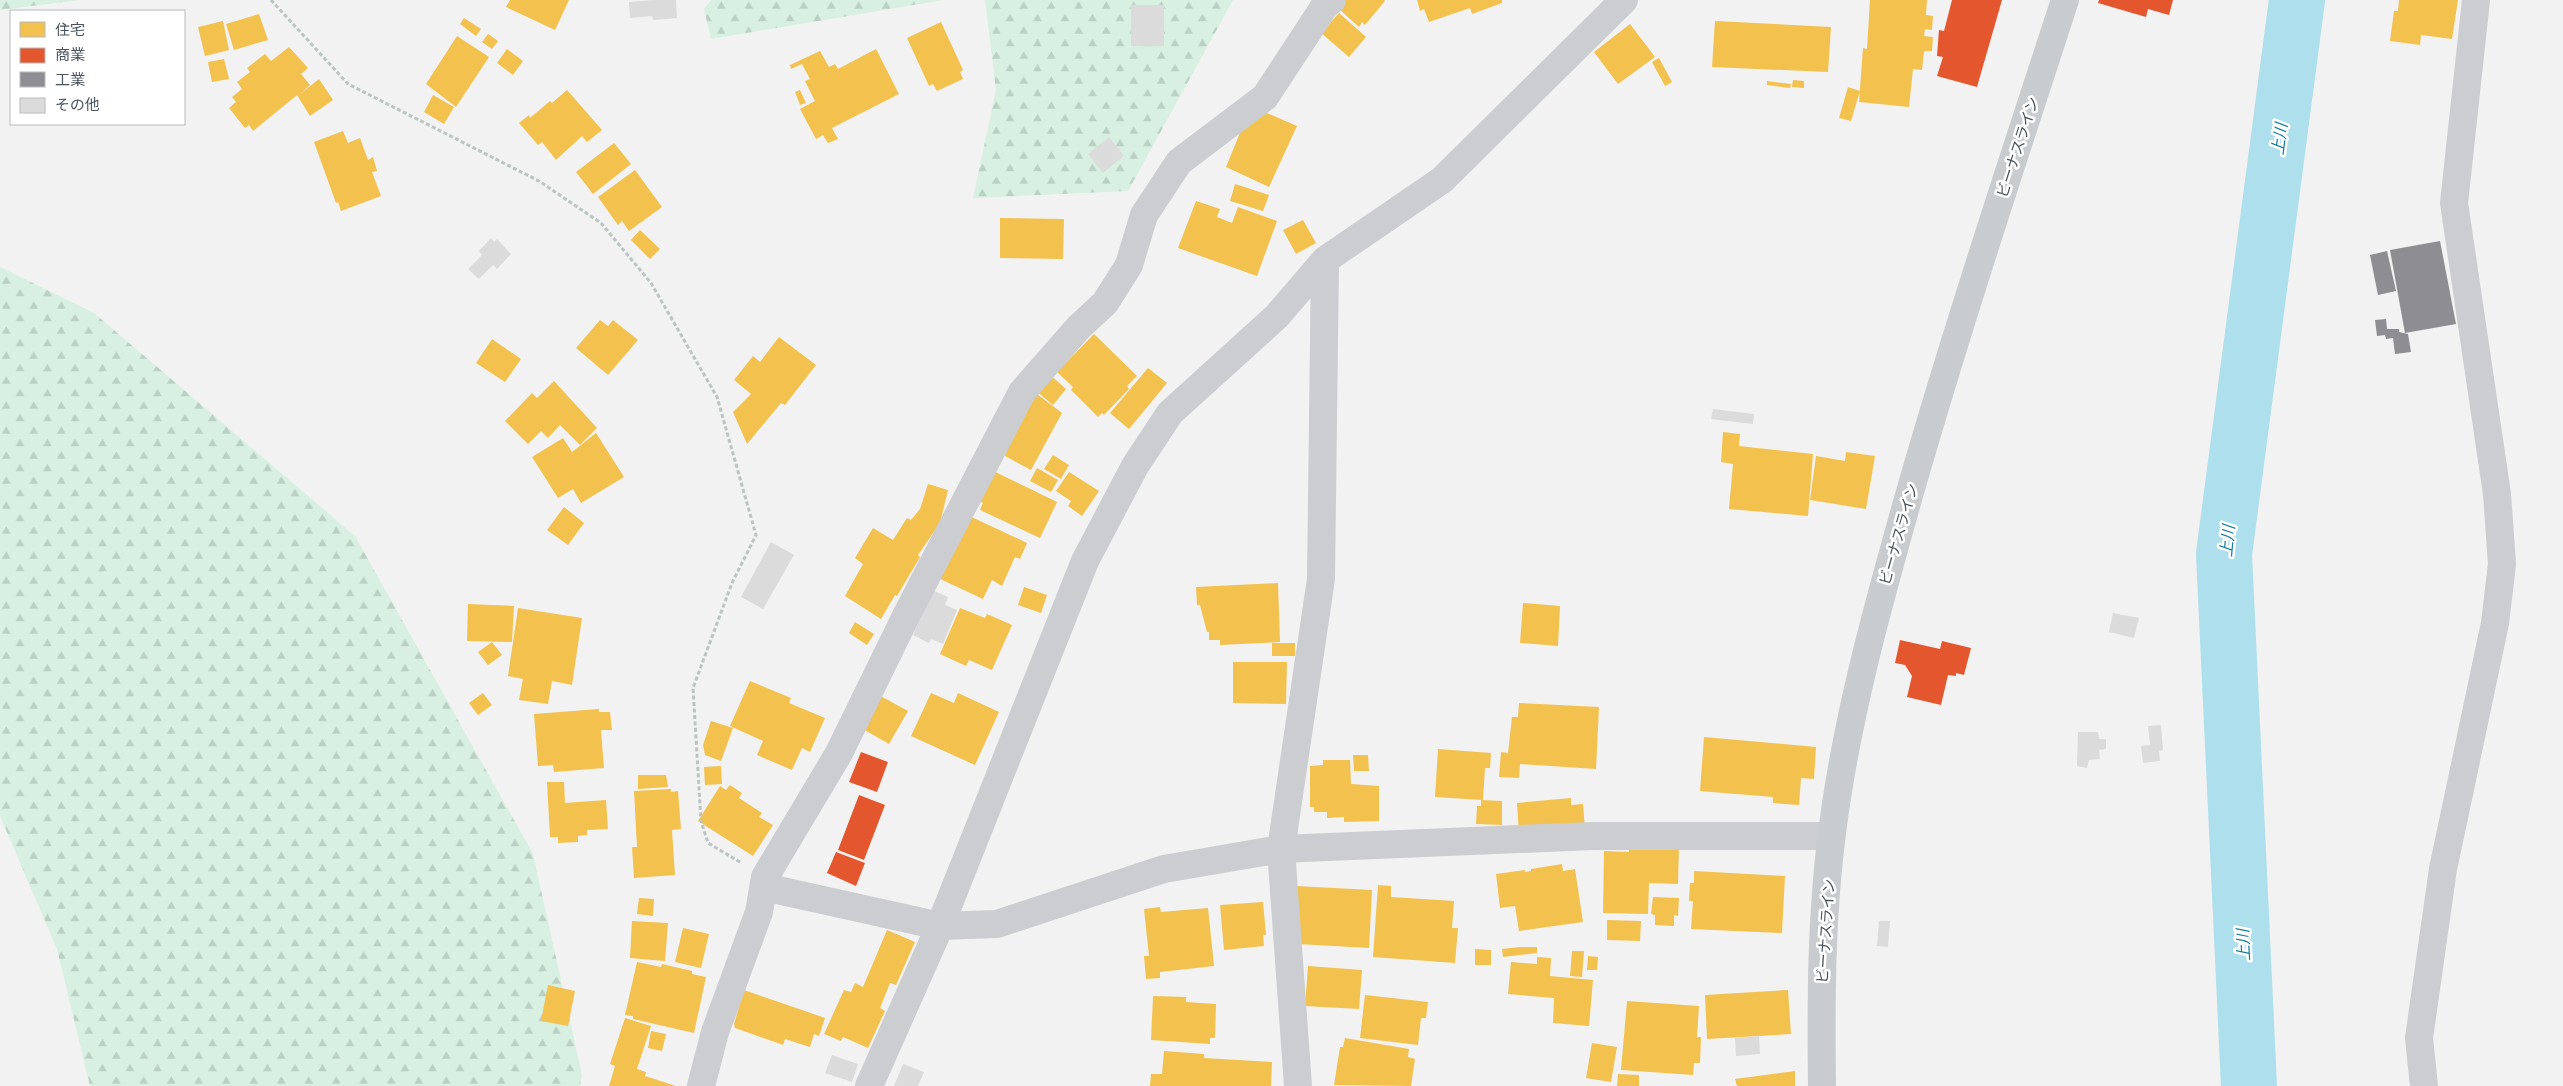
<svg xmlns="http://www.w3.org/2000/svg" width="2563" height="1086" viewBox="0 0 2563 1086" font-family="'Noto Sans','Noto Sans JP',sans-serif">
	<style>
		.forest { fill: url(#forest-firs) }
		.homes { fill: #f2c14e }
		.shops { fill: #e4572e }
		.industry { fill: #8d8d92 }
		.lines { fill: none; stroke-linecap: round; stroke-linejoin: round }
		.river { stroke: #addfed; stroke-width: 56 }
		.building { fill: #dbdbdc }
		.path { stroke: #bac5c2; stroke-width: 3; stroke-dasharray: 4 2.5; stroke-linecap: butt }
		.minor { stroke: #cbcdd0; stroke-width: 28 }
		.major { stroke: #c8ccce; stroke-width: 28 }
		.labels { text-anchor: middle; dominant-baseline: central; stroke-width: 5; stroke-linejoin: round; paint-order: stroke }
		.street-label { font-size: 15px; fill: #49545e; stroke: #fff }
		.water-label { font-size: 16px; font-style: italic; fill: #107d9c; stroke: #fff }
	</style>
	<defs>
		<pattern id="forest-firs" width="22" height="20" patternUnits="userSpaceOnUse" patternTransform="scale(1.25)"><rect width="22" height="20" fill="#d7f0e1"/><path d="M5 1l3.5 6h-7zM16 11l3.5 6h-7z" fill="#bad0c3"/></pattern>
	</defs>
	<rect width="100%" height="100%" fill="#f2f2f2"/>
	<path class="forest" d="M0,0H80L0,10Z
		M711,0H943L711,39L704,9Z
		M985,0H1233L1128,191L973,198L996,90Z
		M0,267L94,313L355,536L533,854L582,1075L580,1086H90L57,949L0,816Z"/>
	<path class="homes" d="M510,0H569L555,30L506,7Z
		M1342,0H1384L1385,1L1365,25L1362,22L1359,27L1338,8Z
		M1417,0H1502V3L1472,14L1470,8L1429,22L1424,9L1420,11Z
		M1870,0H1927L1926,15L1933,16L1932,30L1925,29L1924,36L1933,37L1932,51H1924L1922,70L1913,69L1909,107L1859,102L1863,48L1867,49Z
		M2399,0H2458L2452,39L2421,35L2420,45L2390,41L2394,11H2398Z
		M1339,13L1366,37L1349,57L1321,33Z
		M259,14L268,40L234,50L226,24Z
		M464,18L481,29L476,36L460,24Z
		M223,21L229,50L205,56L198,27Z
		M1715,21L1831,27L1828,72L1712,67Z
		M941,22L963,70L960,72L963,79L937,91L933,84L929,86L907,38Z
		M1630,24L1655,57L1618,84L1594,52Z
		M488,34L498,41L492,49L482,42Z
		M457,36L489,57L456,107L426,84Z
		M289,47L308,68L301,74L310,85L299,95L319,79L333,100L310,116L297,95L253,131L249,125L245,128L229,108L236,102L232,97L242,89L237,82L250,72L247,68L265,54L271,61Z
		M507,49L523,61L513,75L497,63Z
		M876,49L899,94L832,128L838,139L828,143L823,135L816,139L800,109L815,101L805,81L810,79L802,64L791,69L790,65L820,51L829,67L835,64L838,69Z
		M1659,58L1672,82L1665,86L1652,62Z
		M224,59L229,79L212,82L208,62Z
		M1793,80L1804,81V88L1792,87Z
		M1767,81L1791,84L1790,88L1767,85Z
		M1848,87L1860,91L1851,121L1839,118Z
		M567,90L602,130L587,142L582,136L556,160L542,142L538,145L519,123L529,115L530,118L550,101L552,103Z
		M800,90L806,103L800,105L795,92Z
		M433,95L454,107L444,124L424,112Z
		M1251,106L1297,126L1269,187L1226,167Z
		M343,131L348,143L360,138L368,160L373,157L377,171L372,172L381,196L341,211L338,202L336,203L314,142Z
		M614,143L631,164L593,194L576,172Z
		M635,170L662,207L629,231L622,221L618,225L598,197Z
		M1235,184L1269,195L1263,211L1230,201Z
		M1196,201L1220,209L1217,217L1232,223L1238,207L1277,221L1257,276L1178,248Z
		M1000,218L1064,219L1063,259L1000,258Z
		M1303,220L1316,243L1296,254L1283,230Z
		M640,230L660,249L650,259L631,240Z
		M600,320L608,326L613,320L638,340L608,375L576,348Z
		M1094,334L1137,376L1127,386L1129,389L1104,415L1102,413L1098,417L1071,390L1073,387L1057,372Z
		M779,337L816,365L785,405L781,403L747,444L733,412L751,394L734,380L753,356L760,362Z
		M492,339L521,359L505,382L476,363Z
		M1148,368L1167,383L1129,429L1110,413Z
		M1048,373L1066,389L1053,405L1035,390Z
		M554,381L597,428L580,445L560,425L548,438L541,431L528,444L505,421L532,393L537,398Z
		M1029,388L1062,413L1031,470L994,450Z
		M1723,432L1740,434L1739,446L1813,454L1808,516L1729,509L1733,464L1721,462Z
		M596,433L624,477L581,503L573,489L558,498L532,457L563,438L572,452Z
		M1846,452L1875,456L1866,509L1810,500L1816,456L1845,461Z
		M1053,455L1069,465L1061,479L1044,469Z
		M987,468L1057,502L1040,538L980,510L983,503L973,498Z
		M1037,468L1058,480L1051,492L1030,481Z
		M1069,472L1099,491L1082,516L1068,506L1071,501L1056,491Z
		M928,484L948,490L940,523L918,555L920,557L897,596L895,595L881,619L845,596L863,564L855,558L873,528L893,540L907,518L911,520L920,509Z
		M564,507L584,523L568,545L547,530Z
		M965,514L1027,543L1020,559L1015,557L1002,586L992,580L983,599L936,577Z
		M1278,583L1280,642L1220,645V640H1209V632H1207L1200,605H1197L1196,587Z
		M1024,587L1047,595L1041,613L1018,605Z
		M1523,603L1560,606L1558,646L1520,643Z
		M468,604L514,606L512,642L467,641Z
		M518,608L582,618L572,685L552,681L548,704L519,700L523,679L508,676Z
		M960,608L985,618L987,614L1012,625L992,670L969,660L966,666L940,654Z
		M855,622L874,634L867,645L849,633Z
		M492,642L502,655L488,665L478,652Z
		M1272,643H1295V656H1272Z
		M1233,662H1287L1286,704L1233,703Z
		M750,681L791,698L789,703L825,718L810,752L802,748L792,770L757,755L763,741L730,726Z
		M483,693L492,705L478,715L469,703Z
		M875,693L908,711L889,744L856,725Z
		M931,693L954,703L958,693L999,712L975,765L911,736Z
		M1519,703L1599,707L1596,769L1520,764L1519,778L1499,777L1501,752L1508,753L1512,717H1518Z
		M599,709V712H610L612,730H601L604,768L554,772L553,765L538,766L534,714Z
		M711,721L733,728L721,761L705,755L703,745Z
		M1704,737L1816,747L1814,779L1801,778L1799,805L1773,803V797L1700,791Z
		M1438,749L1491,753L1490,768H1485L1483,800L1435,797Z
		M1353,755H1368L1369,771H1354Z
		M1323,760H1350L1351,784L1379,786V821L1344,822V817L1327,818V812H1314V807H1310V766L1323,765Z
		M721,766L722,784L705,785L704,767Z
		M638,775H666L668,787L638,789Z
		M547,782H564L565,803L606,800L608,829L587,830V835L578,836V842L558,843V837H550Z
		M730,785L742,793L739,798L762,813L759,817L773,825L753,856L698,821L720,786L726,790Z
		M671,789V792L678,791L681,829L672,830L675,875L634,878L632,847H637L634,791Z
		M1571,798V805L1583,804L1585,829L1519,834L1517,803Z
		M1481,800L1502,801V825L1476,824L1477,806H1481Z
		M1630,843L1679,845L1678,884L1649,883L1648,914L1603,913L1604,851L1629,852Z
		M1562,864L1563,871L1575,869L1583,922L1519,931L1515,906L1500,908L1496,874L1525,870V872L1531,871V869Z
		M1694,871L1785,876L1782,933L1691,929L1693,901H1689L1690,883H1694Z
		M1378,885L1391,886V897L1454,901L1452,928H1458L1455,963L1373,957Z
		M1296,886L1372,890L1369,948L1298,944Z
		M1653,897L1679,898L1678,916L1674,915V926L1655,925V915L1651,914Z
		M639,898L654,899L653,916L637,914Z
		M1263,902L1266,935H1263L1264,946L1224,950L1220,905Z
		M1160,907L1161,912L1208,908L1214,966L1160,972V978L1146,979L1144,956H1149L1144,909Z
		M1607,920L1641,921L1640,941L1607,940Z
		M632,921L668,923L665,961L630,958Z
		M683,928L709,934L701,968L675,962Z
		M887,930L915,942L896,985L890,983L880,1008L885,1011L868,1048L843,1037L841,1041L824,1034L844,990L851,992L855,983L863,987Z
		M1520,947H1537V953L1503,957L1502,949Z
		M1475,949L1491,950V965H1475Z
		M1572,951H1584L1582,977L1570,976Z
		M1588,956L1598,957L1597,970H1587Z
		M1537,957L1551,958L1550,976L1593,980L1589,1026L1553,1023L1554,998L1508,994L1511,962L1537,964Z
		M637,962L661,967L662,964L692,971V974L706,977L694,1033L633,1019V1016L625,1015Z
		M1308,966L1362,970L1359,1009L1305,1006Z
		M548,985L575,991L568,1026L541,1021Z
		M744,990L825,1018L819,1036L814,1034L810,1047L785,1039L783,1045L735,1028L734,1024Z
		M1788,990L1791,1034L1707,1039L1705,995Z
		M1365,995L1428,1002L1426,1018H1421L1418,1045L1360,1038Z
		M1153,996L1186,997V1002L1216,1004L1215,1038H1210V1044L1151,1040Z
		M1627,1001L1699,1006L1697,1037H1701L1700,1063H1694L1693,1075L1621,1070Z
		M625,1018L651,1026L637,1069L646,1072L645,1076L676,1086H609L615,1066L610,1064Z
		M651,1031L666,1034L662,1051L648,1048Z
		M1345,1038L1409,1049L1408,1057L1415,1059L1411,1086L1334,1085L1340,1047H1343Z
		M1592,1043L1617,1047L1611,1082L1586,1078Z
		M1164,1051L1204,1054V1058L1272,1062L1271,1086H1150L1151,1074H1162Z
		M1795,1071V1086H1737L1735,1079Z
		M1618,1074L1639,1075V1086H1617Z"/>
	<path class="shops" d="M1952,0H2002L1977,87L1937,76L1943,57L1937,56L1939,30L1944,31Z
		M2099,0H2173L2169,15L2148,9L2146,17L2098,3Z
		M1900,640L1940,649L1942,641L1971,648L1964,675L1956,673V676L1948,675L1941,705L1907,697L1912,676L1905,665L1895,663Z
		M861,752L888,762L877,792L849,782Z
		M859,795L885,805L864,860L838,850Z
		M836,852L865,863L856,886L827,873Z"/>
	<path class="industry" d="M2440,241L2456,324L2405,333L2390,250Z
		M2387,251L2396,291L2378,295L2370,255Z
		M2386,319L2387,329H2399V332L2408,334L2411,352L2395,354L2393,338L2386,339L2385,335L2377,336L2375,320Z"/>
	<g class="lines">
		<path class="river" d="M2249,1086L2224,554L2297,0"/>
	</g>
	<path class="building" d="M654,0H676L677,18L653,20L652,16L630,18L629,2Z
		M1131,5H1164V46H1131Z
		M1109,137L1124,156L1103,173L1088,154Z
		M491,238L494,242L497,239L511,254L497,269L493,265L479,279L468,269L482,255L479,251Z
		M1713,409L1754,414L1753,424L1711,419Z
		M771,542L794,555L763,609L741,597Z
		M932,590L948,597L945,605L957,610L943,644L931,639L929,643L913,635Z
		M2113,613L2139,618L2134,638L2109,632Z
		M2161,725L2163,750L2159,751L2160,761L2143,763L2141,746L2150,745L2148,726Z
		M2078,732H2098L2099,739H2106V749L2099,750L2100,759L2089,760L2087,768L2077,766Z
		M1879,921H1890L1888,947L1877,946Z
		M1759,1036L1760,1054L1736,1056L1735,1038Z
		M832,1055L858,1064L852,1082L825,1073Z
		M903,1064L924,1072L918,1086H894Z"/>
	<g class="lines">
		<path class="path" d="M271,0L348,84L539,181L601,223L651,283L717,397L756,535L732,583L693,688L701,821L708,843L740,862"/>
		<path class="minor" d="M764,887L940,926L997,924L1164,869L1281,849L1593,836H1831
			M701,1086L715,1032L759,912L765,877L839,753L907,614L1022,392L1079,327L1105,303L1129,265L1144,215L1179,162L1265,97L1324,7L1332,0
			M869,1086L940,926L1085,561L1135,466L1170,413L1277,316L1325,260L1442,180L1624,0
			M1298,1086L1281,849L1321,579L1325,260
			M2424,1086L2419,1038L2443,869L2495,623L2502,564L2497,494L2454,203L2476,0"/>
		<path class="major" d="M1822,1086C1821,1002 1821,917 1832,833C1846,720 1877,609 1908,499C1956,331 2011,166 2065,0"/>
	</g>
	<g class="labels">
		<g class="street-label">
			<text transform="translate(2017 147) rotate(-72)">ビーナスライン</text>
			<text transform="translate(1898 534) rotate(-74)">ビーナスライン</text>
			<text transform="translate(1825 931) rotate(-86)">ビーナスライン</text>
		</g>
		<g class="water-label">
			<text transform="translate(2279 139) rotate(-83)">上川</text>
			<text transform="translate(2227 541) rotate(-85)">上川</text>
			<text transform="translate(2243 945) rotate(-93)">上川</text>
		</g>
	</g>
	<rect x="10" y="10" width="175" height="115" fill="#ffffff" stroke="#b6bbbf"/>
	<rect x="20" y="22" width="25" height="15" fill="#f2c14e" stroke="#b6bbbf"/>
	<text x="55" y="35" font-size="15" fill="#49545e">住宅</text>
	<rect x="20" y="48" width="25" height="15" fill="#e4572e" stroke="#b6bbbf"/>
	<text x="55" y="60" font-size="15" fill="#49545e">商業</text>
	<rect x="20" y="72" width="25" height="15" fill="#8d8d92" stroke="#b6bbbf"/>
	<text x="55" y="85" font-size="15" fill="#49545e">工業</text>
	<rect x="20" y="98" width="25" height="15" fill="#dbdbdc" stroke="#b6bbbf"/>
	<text x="55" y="110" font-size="15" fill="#49545e">その他</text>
</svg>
